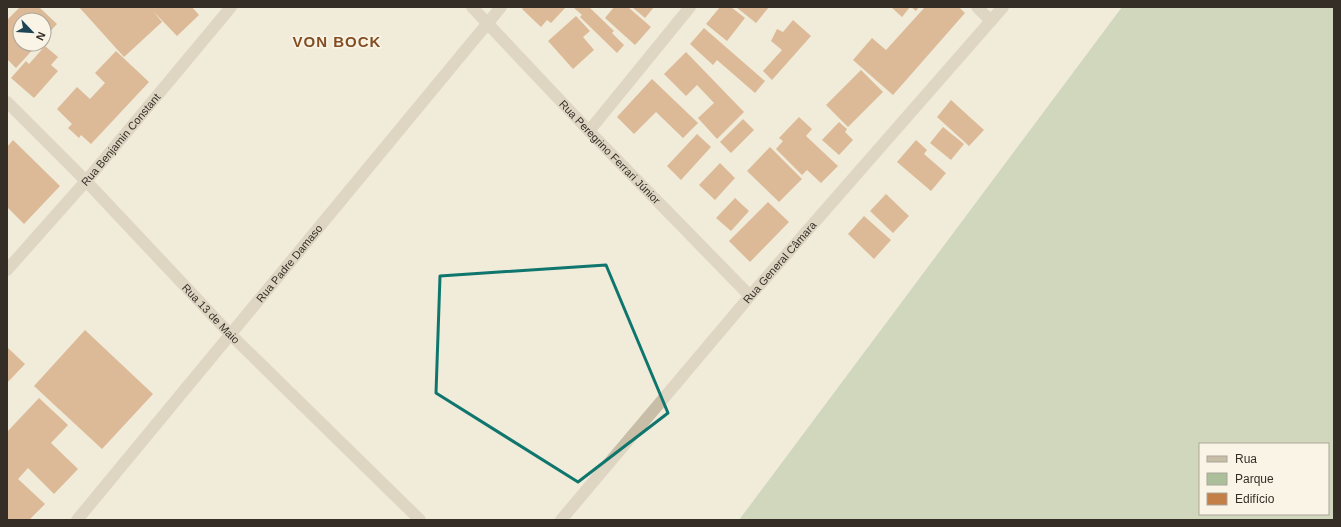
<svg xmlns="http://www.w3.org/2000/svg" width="1341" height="527" viewBox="0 0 1341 527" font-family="Arial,sans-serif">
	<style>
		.green { fill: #abbf9a; fill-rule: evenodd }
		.building { fill: #c37f45 }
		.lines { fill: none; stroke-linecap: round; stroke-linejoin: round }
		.street { stroke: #c8bda6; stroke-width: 12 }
		.marked { fill: none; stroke: #0f766e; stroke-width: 3; stroke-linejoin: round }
		.labels { text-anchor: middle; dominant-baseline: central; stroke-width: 3.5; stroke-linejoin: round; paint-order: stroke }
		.street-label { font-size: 11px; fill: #352e27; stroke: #f9f4e6 }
		.district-label { font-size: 15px; font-weight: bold; letter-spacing: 1px; fill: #824e22; stroke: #f9f4e6 }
	</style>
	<rect width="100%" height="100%" fill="#f1ebda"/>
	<path class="green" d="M1122,7H1334V520H739ZM1200,444H1328V514H1200Z"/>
	<path class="building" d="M20,7H39L57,24L44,38V20H20V44H38L16,68L7,59V20Z
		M79,7H192L199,15L177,36L153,11L162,22L124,57Z
		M524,7H566L551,23L547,20L541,27L522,9Z
		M573,7H589L614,31L612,33L624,45L617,53L580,17L582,15Z
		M614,7H628L651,27L635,45L605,18Z
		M632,7H654L645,18Z
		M720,7H731L745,18L727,41L706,24Z
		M736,7H769L756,23Z
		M891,7H910L902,17Z
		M911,7H919L916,11Z
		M925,7H959L965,13L893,95L853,60L872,38L886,50Z
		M576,16L590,31L583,37L594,50L573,69L548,41Z
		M793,20L811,36L772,80L763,71L782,50L771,41L777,29L783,32Z
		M704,28L765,81L755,93L717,60L713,65L690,44Z
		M45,46L58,57L51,65L58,71L34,98L11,78L26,61L29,64Z
		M116,51L149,82L91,144L81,135L79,138L68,128L72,124L57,109L77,87L90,99L105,83L95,73Z
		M686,52L744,112L717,139L698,118L714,103L697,85L686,96L664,74Z
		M861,70L883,92L848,127L826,105Z
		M652,79L698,123L683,138L656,112L634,134L617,117Z
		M951,100L984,130L969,146L937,117Z
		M799,117L812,129L806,136L838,166L821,183L807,170L802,175L776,149L783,141L779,138Z
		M743,119L754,130L731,153L720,142Z
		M839,122L847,129L845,132L853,140L839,155L822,140Z
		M943,127L964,144L951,160L930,143Z
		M697,134L711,147L681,180L667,166Z
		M13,140L60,186L24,224L7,207V147Z
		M916,140L927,150L924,154L946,173L931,191L897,162Z
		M770,147L802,179L779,202L747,171Z
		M720,163L735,178L715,200L699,185Z
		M886,194L909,216L893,233L870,211Z
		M735,198L749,211L731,231L716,218Z
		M768,202L789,222L750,262L729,241Z
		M864,216L891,240L874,259L848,234Z
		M85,330L153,394L102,449L34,386Z
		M8,348L25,364L7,383V349Z
		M39,398L68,425L51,443L78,469L54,494L28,468L18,479L45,504L29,520H7V432Z"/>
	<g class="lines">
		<g class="street">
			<path id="s1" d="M472,7L589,131L750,296"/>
			<path d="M977,7L991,21"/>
			<path id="s2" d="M7,102L86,181L230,334L420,520"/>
			<path d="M589,131L690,7"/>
			<path id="s3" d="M7,270L86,181L231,7"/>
			<path id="s4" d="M77,520L501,7"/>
			<path id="s5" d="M561,520L750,296L1003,7"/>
		</g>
	</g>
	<path d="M0 0H1341V527H0ZM606,265L668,413L578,482L436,393L440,276Z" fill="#f1ebda" fill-opacity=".55" fill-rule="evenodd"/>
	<path class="marked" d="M606,265L668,413L578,482L436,393L440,276Z"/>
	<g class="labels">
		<g class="street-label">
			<text stroke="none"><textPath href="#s3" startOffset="173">Rua Benjamin Constant</textPath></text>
			<text stroke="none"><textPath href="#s1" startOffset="200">Rua Peregrino Ferrari Júnior</textPath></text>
			<text stroke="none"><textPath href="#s5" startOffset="338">Rua General Câmara</textPath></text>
			<text stroke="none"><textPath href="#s4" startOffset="333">Rua Padre Damaso</textPath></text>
			<text stroke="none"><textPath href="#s2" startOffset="294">Rua 13 de Maio</textPath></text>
		</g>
		<g class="district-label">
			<text x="337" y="41">VON BOCK</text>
		</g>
	</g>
	<rect width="1341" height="527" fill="none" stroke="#352e27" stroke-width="16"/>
	<rect x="1199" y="443" width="130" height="72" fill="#f9f4e6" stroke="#aba59a"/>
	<rect x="1207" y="456" width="20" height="6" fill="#c8bda6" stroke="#aba59a"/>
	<text x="1235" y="463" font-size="12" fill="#352e27">Rua</text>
	<rect x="1207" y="473" width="20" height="12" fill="#abbf9a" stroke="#aba59a"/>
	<text x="1235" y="483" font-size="12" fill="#352e27">Parque</text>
	<rect x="1207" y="493" width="20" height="12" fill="#c37f45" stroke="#aba59a"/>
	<text x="1235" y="503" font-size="12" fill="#352e27">Edifício</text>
	<g transform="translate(32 32) rotate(115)"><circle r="19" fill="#f9f4e6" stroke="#aba59a"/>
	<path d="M0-3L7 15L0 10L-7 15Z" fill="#1d4555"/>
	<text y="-6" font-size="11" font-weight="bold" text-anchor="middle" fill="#352e27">N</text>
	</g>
</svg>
